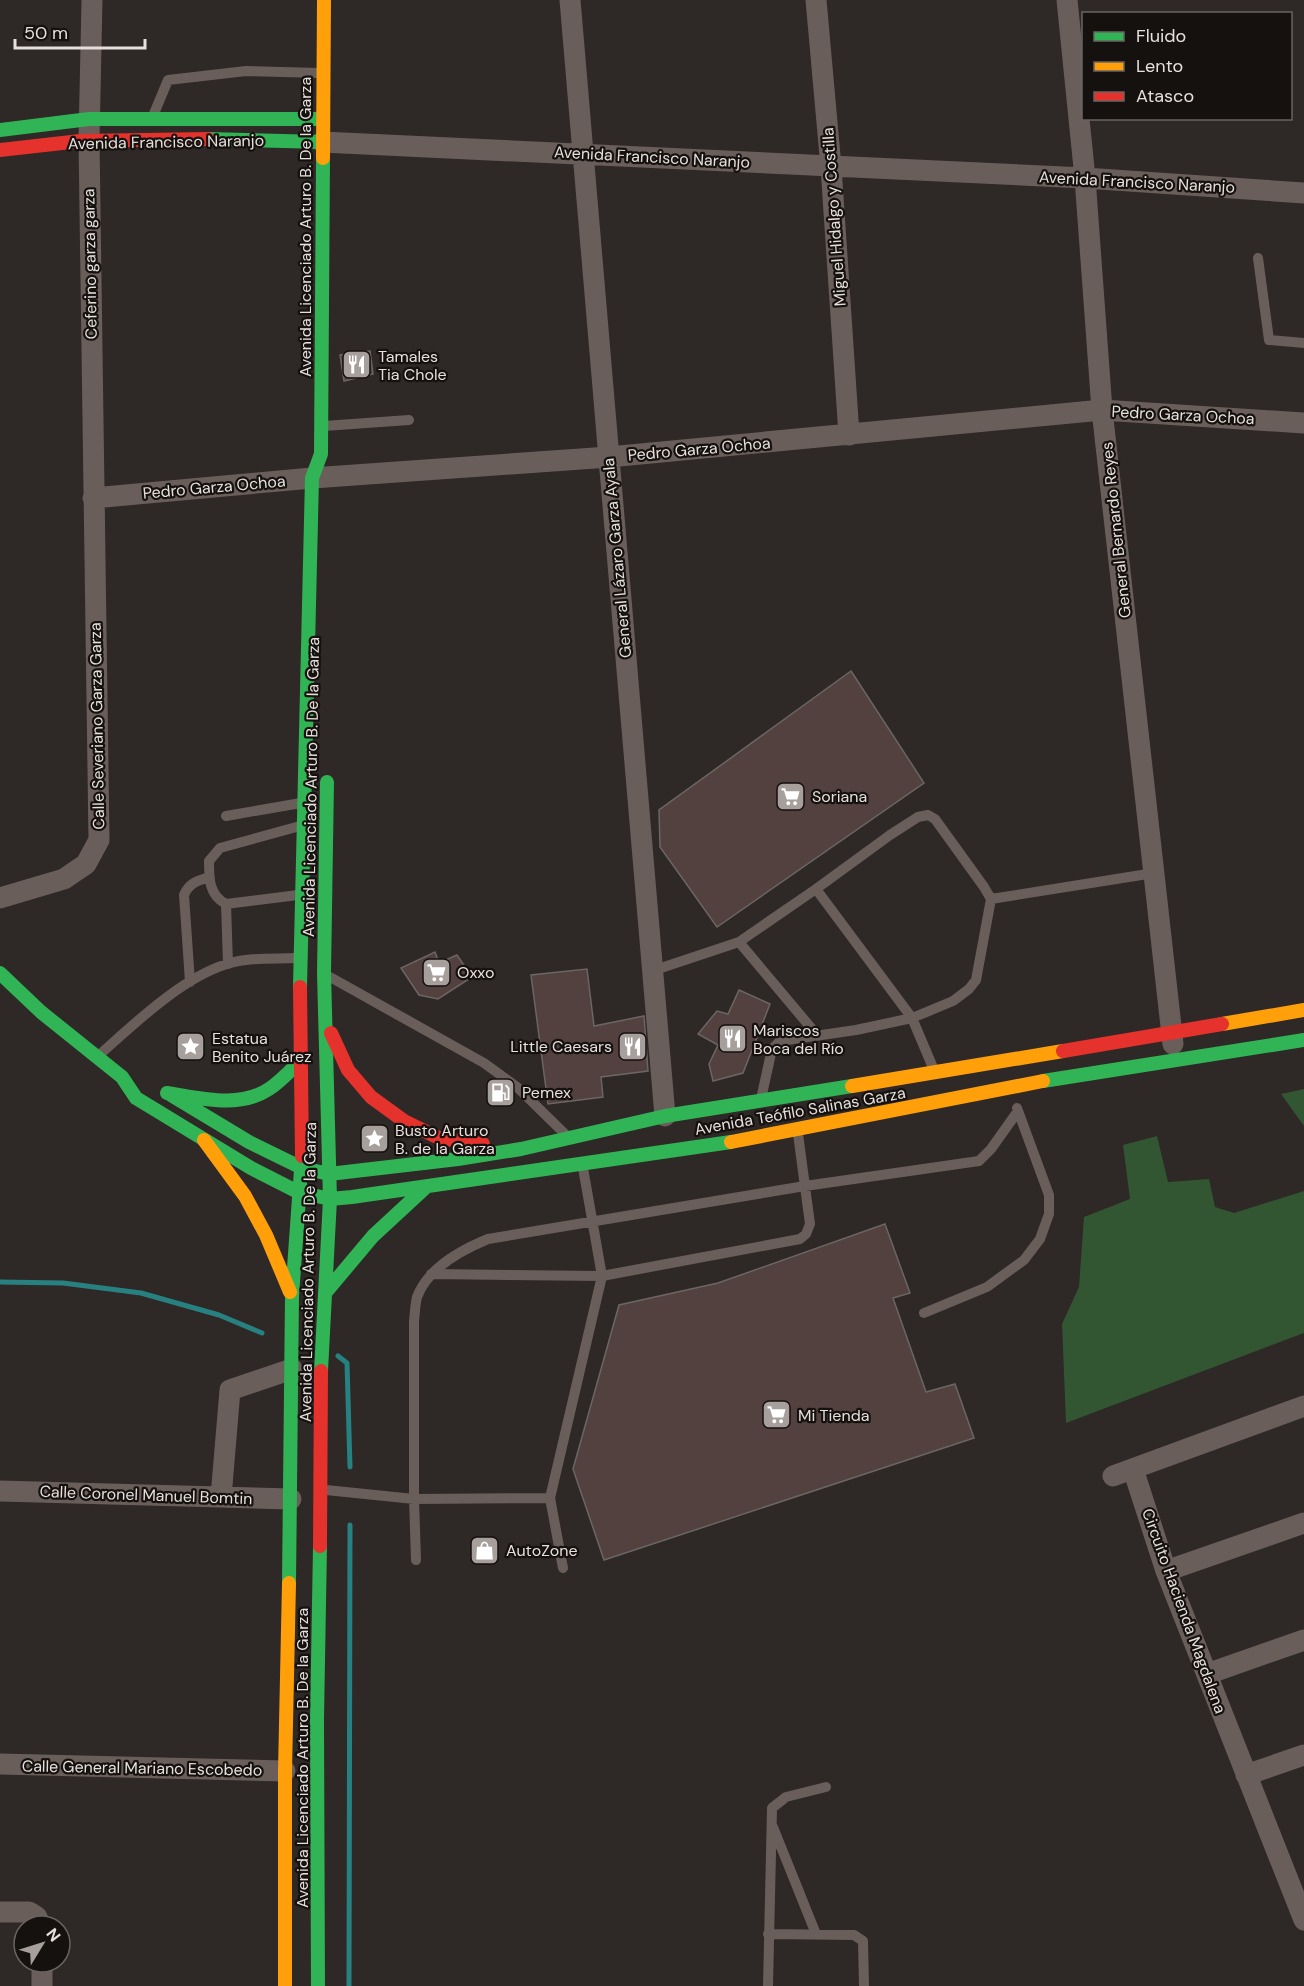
<svg xmlns="http://www.w3.org/2000/svg" width="1304" height="1986" viewBox="0 0 1304 1986" font-family="'DM Sans',sans-serif">
	<style>
		.green { fill: #335632 }
		.lines { fill: none; stroke-linecap: round; stroke-linejoin: round }
		.stream { stroke: #288181; stroke-width: 5 }
		.building { fill: #52413e; stroke: #6b6664; stroke-width: 1.5 }
		.lane { stroke: #6a5e5b; stroke-width: 10 }
		.street { stroke: #6a5e5b; stroke-width: 21 }
		.fast { stroke: #30b455; stroke-width: 14 }
		.slow { stroke: #ff9f0a; stroke-width: 14 }
		.jam { stroke: #e5322d; stroke-width: 14 }
		.labels { text-anchor: middle; dominant-baseline: central; stroke-width: 4.5; stroke-linejoin: round; paint-order: stroke }
		.street-label { font-size: 16px; fill: #e6dfdc; stroke: #15110f }
		.poi-label { font-size: 16px; fill: #e6dfdc; stroke: #15110f; text-anchor: start }
	</style>
	<rect width="100%" height="100%" fill="#2e2826"/>
	<path class="green" d="M1304,1089V1126L1281,1094Z
		M1157,1136L1168,1182L1209,1179L1215,1207L1234,1213L1304,1191V1333L1066,1423L1062,1324L1079,1287L1084,1217L1130,1199L1123,1145Z"/>
	<g class="lines">
		<path class="stream" d="M0,1282L63,1283L141,1293L219,1315L262,1333
			M338,1356L347,1363L350,1467
			M349,1986L350,1525"/>
	</g>
	<path class="building" d="M370,351L373,374L344,381L340,355Z
		M851,671L924,783L717,927L660,847L659,810Z
		M435,952L439,963L457,955L472,977L438,999L419,995L401,968Z
		M587,969L594,1026L644,1016L648,1071L601,1077L603,1097L548,1104L531,975Z
		M739,990L770,1004L743,1073L713,1081L709,1064L718,1045L698,1034L717,1011L728,1014Z
		M885,1224L910,1293L893,1298L926,1392L955,1384L974,1438L604,1560L573,1469L619,1305L718,1283Z"/>
	<g class="lines">
		<path class="lane" d="M153,116L168,80L246,71L320,73
			M1258,258L1269,340L1304,343
			M324,426L409,420
			M226,816L301,803
			M816,889L739,942L817,1035
			M991,899L1154,873
			M226,904L298,895
			M228,964L226,904C209,895 209,879 209,861L220,848L300,826
			M652,971L739,942
			M330,977L484,1063L517,1087L565,1134
			M190,982L184,895C189,883 197,881 209,877
			M97,1057C133,1025 181,978 227,964C249,957 274,959 296,958
			M761,1099L772,1049L780,1041L856,1030L912,1018L953,1001L969,989L976,980L991,899L984,887L935,819L928,815L918,817L890,835L816,889L912,1018L934,1070
			M431,1274L602,1276L800,1239L806,1234L810,1224L798,1134
			M924,1313L987,1287L1024,1260L1040,1239L1049,1214V1195L1017,1108
			M326,1490L414,1499L550,1498
			M416,1560L414,1499V1321C415,1313 415,1305 417,1297C428,1268 461,1250 488,1239L805,1186L979,1161L991,1149L1018,1111
			M563,1568L550,1498L602,1276L583,1168
			M773,1827L816,1934
			M768,1934L854,1935L863,1941L864,1986
			M768,1986L772,1808L786,1797L826,1787"/>
		<path class="street" d="M570,0L665,1116
			M816,0L831,167L849,435
			M1067,0L1085,178L1102,410L1173,1044
			M322,142L1085,178L1304,193
			M93,498L312,478L609,457L1102,410L1304,423
			M0,898L64,879L86,864L99,840L89,140L92,0
			M1133,1469L1166,1571L1304,1920
			M1113,1476L1304,1406
			M0,1491L291,1499
			M221,1497L230,1390L292,1369
			M1166,1571L1304,1523
			M1207,1674L1304,1640
			M0,1764L285,1771
			M1246,1775L1304,1755
			M0,1912H29L37,1917L40,1926
			M42,1962V1986"/>
		<path class="fast" d="M0,130L89,119H322
			M208,139L322,142
			M0,973L41,1012L122,1077L136,1098L251,1168L300,1193
			M300,987L312,478L321,454L323,158
			M1043,1081L1304,1040
			M167,1093C200,1098 239,1109 269,1089C281,1081 291,1070 301,1060
			M171,1095L249,1142L302,1168
			M307,1169L329,1174L458,1159L521,1149L665,1116L852,1086
			M308,1194L330,1199L352,1197L731,1142
			M326,1292L373,1236L426,1187
			M321,1371L330,1199L324,973L327,782
			M289,1583L292,1296L302,1156
			M318,1986L317,1719L320,1546"/>
		<path class="slow" d="M323,158L324,0
			M1222,1024L1304,1010
			M852,1086L1063,1051
			M204,1140L245,1196L266,1235L290,1292
			M731,1142L1043,1081
			M285,1986V1771L289,1583"/>
		<path class="jam" d="M0,150L80,141L208,139
			M300,987L302,1156
			M331,1033L348,1070L371,1097L404,1121L439,1138L483,1144
			M1063,1051L1222,1024
			M320,1546L321,1371"/>
	</g>
	<defs>
		<symbol id="restaurant-square" viewBox="-11 -11 22 22"><rect x="-9" y="-9" width="18" height="18" rx="4" fill="#a69f9c" stroke="#15110f"/><path d="M-5-6h1v4h1v-4h1v4h1v-4h1v5L-1.5 .5V6h-2V.5L-5-1ZM5-6V6H3V1.5H1.5Q1.5-4 5-6Z" fill="#fff"/></symbol>
		<symbol id="supermarket-square" viewBox="-11 -11 22 22"><rect x="-9" y="-9" width="18" height="18" rx="4" fill="#a69f9c" stroke="#15110f"/><path d="M-6-5.5h2.5l.6 2H6L4.5 2H-2.5L-4.4-4H-6ZM-1.5 3.2a1.3 1.3 0 1 0 .1 0ZM3 3.2a1.3 1.3 0 1 0 .1 0Z" fill="#fff"/></symbol>
		<symbol id="sight-square" viewBox="-11 -11 22 22"><rect x="-9" y="-9" width="18" height="18" rx="4" fill="#a69f9c" stroke="#15110f"/><path d="M0-6L1.8-2.2L6-1.7L2.9 1.2L3.7 5.4L0 3.3L-3.7 5.4L-2.9 1.2L-6-1.7L-1.8-2.2Z" fill="#fff"/></symbol>
		<symbol id="fuel-square" viewBox="-11 -11 22 22"><rect x="-9" y="-9" width="18" height="18" rx="4" fill="#a69f9c" stroke="#15110f"/><path d="M-5.5-6h7V0h2V4h1.3V-2.5L3-4.5l.8-.8L6-3V5H2.5V1h-1V6h-7ZM-4.2-4.7v3.2H.2V-4.7Z" fill="#fff"/></symbol>
		<symbol id="shop-square" viewBox="-11 -11 22 22"><rect x="-9" y="-9" width="18" height="18" rx="4" fill="#a69f9c" stroke="#15110f"/><path d="M-5-2.5h2.3a2.7 3.5 0 0 1 5.4 0H5L5.5 6h-11ZM-1.5-2.5h3a1.5 2.3 0 0 0-3 0Z" fill="#fff"/></symbol>
	</defs>
	<g fill-rule="evenodd">
		<use href="#restaurant-square" x="340" y="348" width="33" height="33"/>
		<use href="#supermarket-square" x="774" y="780" width="33" height="33"/>
		<use href="#supermarket-square" x="420" y="956" width="33" height="33"/>
		<use href="#restaurant-square" x="716" y="1022" width="33" height="33"/>
		<use href="#restaurant-square" x="616" y="1030" width="33" height="33"/>
		<use href="#sight-square" x="174" y="1030" width="33" height="33"/>
		<use href="#fuel-square" x="484" y="1076" width="33" height="33"/>
		<use href="#sight-square" x="358" y="1122" width="33" height="33"/>
		<use href="#supermarket-square" x="760" y="1398" width="33" height="33"/>
		<use href="#shop-square" x="468" y="1534" width="33" height="33"/>
	</g>
	<g class="labels">
		<g class="street-label">
			<text transform="translate(166 142) rotate(-1)">Avenida Francisco Naranjo</text>
			<text transform="translate(652 157) rotate(3)">Avenida Francisco Naranjo</text>
			<text transform="translate(1137 182) rotate(3)">Avenida Francisco Naranjo</text>
			<text transform="translate(834 217) rotate(-94)">Miguel Hidalgo y Costilla</text>
			<text transform="translate(305 227) rotate(-90)">Avenida Licenciado Arturo B. De la Garza</text>
			<text transform="translate(90 264) rotate(-91)">Ceferino garza garza</text>
			<text transform="translate(1183 415) rotate(3)">Pedro Garza Ochoa</text>
			<text transform="translate(699 449) rotate(-5)">Pedro Garza Ochoa</text>
			<text transform="translate(214 487) rotate(-5)">Pedro Garza Ochoa</text>
			<text transform="translate(1116 530) rotate(-96)">General Bernardo Reyes</text>
			<text transform="translate(617 558) rotate(-95)">General Lázaro Garza Ayala</text>
			<text transform="translate(97 726) rotate(-91)">Calle Severiano Garza Garza</text>
			<text transform="translate(311 787) rotate(-89)">Avenida Licenciado Arturo B. De la Garza</text>
			<text transform="translate(800 1111) rotate(-10)">Avenida Teófilo Salinas Garza</text>
			<text transform="translate(308 1272) rotate(-89)">Avenida Licenciado Arturo B. De la Garza</text>
			<text transform="translate(146 1495) rotate(2)">Calle Coronel Manuel Bomtin</text>
			<text transform="translate(1184 1611) rotate(70)">Circuito Hacienda Magdalena</text>
			<text transform="translate(302 1758) rotate(-90)">Avenida Licenciado Arturo B. De la Garza</text>
			<text transform="translate(142 1768) rotate(1)">Calle General Mariano Escobedo</text>
		</g>
		<g class="poi-label">
			<text x="378" y="356">Tamales<tspan x="378" dy="18">Tia Chole</tspan></text>
			<text x="812" y="796">Soriana</text>
			<text x="457" y="972">Oxxo</text>
			<text x="753" y="1030">Mariscos<tspan x="753" dy="18">Boca del Río</tspan></text>
			<text x="212" y="1038">Estatua<tspan x="212" dy="18">Benito Juárez</tspan></text>
			<text x="612" y="1046" text-anchor="end">Little Caesars</text>
			<text x="522" y="1092">Pemex</text>
			<text x="395" y="1130">Busto Arturo<tspan x="395" dy="18">B. de la Garza</tspan></text>
			<text x="798" y="1415">Mi Tienda</text>
			<text x="506" y="1550">AutoZone</text>
		</g>
	</g>
	<rect x="1082" y="12" width="210" height="108" fill="#15110f" stroke="#696361" stroke-width="1.5"/>
	<rect x="1094" y="32" width="30" height="9" fill="#30b455" stroke="#696361" stroke-width="1.5"/>
	<text x="1136" y="42" font-size="18" fill="#e6dfdc">Fluido</text>
	<rect x="1094" y="62" width="30" height="9" fill="#ff9f0a" stroke="#696361" stroke-width="1.5"/>
	<text x="1136" y="72" font-size="18" fill="#e6dfdc">Lento</text>
	<rect x="1094" y="92" width="30" height="9" fill="#e5322d" stroke="#696361" stroke-width="1.5"/>
	<text x="1136" y="102" font-size="18" fill="#e6dfdc">Atasco</text>
	<g transform="translate(42 1944) rotate(52)"><circle r="28" fill="#15110f" stroke="#696361" stroke-width="1.5"/>
	<path d="M0-4.5L10 22L0 15L-10 22Z" fill="#a69f9c"/>
	<text y="-9" font-size="16" font-weight="bold" text-anchor="middle" fill="#e6dfdc">N</text>
	</g>
	<path d="M15 39v9h130v-9" fill="none" stroke="#e6dfdc" stroke-width="3"/>
	<text x="24" y="39" font-size="18" fill="#e6dfdc" stroke="#15110f" stroke-width="4.5" paint-order="stroke">50 m</text>
</svg>
